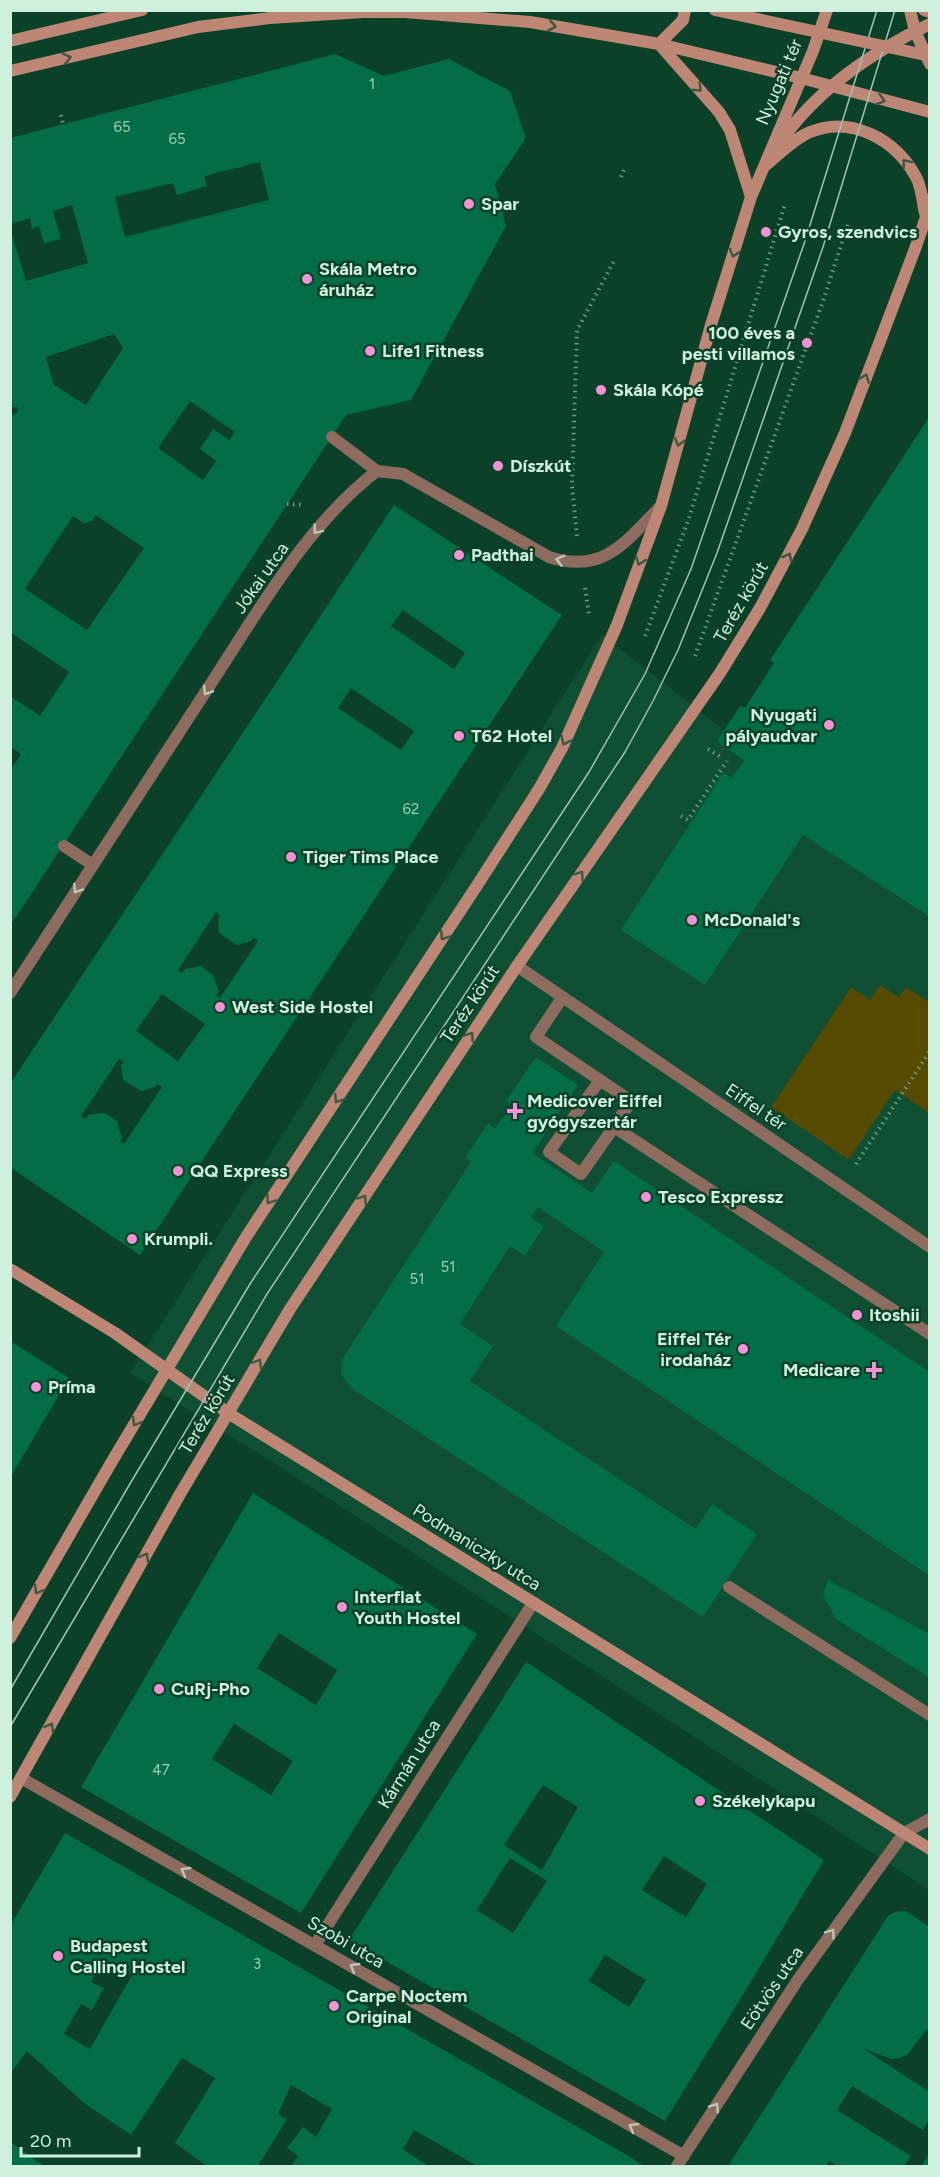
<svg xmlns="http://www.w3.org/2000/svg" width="940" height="2177" viewBox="0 0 940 2177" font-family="Figtree,sans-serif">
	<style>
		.built { fill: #0f4f34 }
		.green { fill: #554a00 }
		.building { fill: #036d45; fill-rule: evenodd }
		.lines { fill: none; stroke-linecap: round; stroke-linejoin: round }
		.path { stroke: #6d9882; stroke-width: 4; stroke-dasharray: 1.5 4.5; stroke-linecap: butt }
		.lane { stroke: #8e6b5f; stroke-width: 12 }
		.street { stroke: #8e6b5f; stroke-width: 12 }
		.secondary { stroke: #be8775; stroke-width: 12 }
		.tram { stroke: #9ec5b0; stroke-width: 1.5 }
		.secondary-bridge { stroke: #be8775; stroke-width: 12 }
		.oneway { stroke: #415640 }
		.oneway2 { stroke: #bcc8b6 }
		.poi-dot { fill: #f391d5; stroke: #0b4129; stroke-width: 2 }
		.labels { text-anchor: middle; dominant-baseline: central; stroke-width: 5; stroke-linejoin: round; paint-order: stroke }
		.number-label { font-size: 15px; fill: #9ccfb6 }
		.street-label { font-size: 18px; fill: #cff0dc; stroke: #0b4129 }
		.poi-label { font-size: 18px; font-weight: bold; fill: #cff0dc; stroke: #0b4129; text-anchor: start }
	</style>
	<rect width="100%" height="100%" fill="#0b4129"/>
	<path class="built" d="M602,635L760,758L929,879V1890L296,1477L130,1373Z"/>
	<path class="green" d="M880,985L899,997L906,987L929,1002V1113L895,1090L849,1160L771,1107L851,987L870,1000Z"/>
	<path class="building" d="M335,54L384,76L449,59L510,91L526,138L495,184L506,226L411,400L346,415L10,926V771L21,754L10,747V696L40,716L69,672L10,632V417L18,412L17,407L10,408V228L26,281L88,263L72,205L53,211L61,239L44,243L39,226L32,229L30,218L10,224V138ZM260,162L269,200L125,237L115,197L173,183L177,195L207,186L204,176ZM114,334L123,348L86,405L54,385L46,357ZM190,401L235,432L229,440L213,429L200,449L216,461L203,480L158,448ZM96,515L144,548L87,630L25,589L73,516L84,523L92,521Z
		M930,416V917L803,835L705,985L621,930L723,773L732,778L744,760L717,741L740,706L745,708L774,663L770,660Z
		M394,505L562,615L140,1255L10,1167V1084ZM403,610L465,653L454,669L391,626ZM351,688L414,731L401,750L338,708ZM216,912L220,916L218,919L219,933L237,945L251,941L254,938L258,941L220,998L216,995L219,992L213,975L201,966L185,969L182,973L178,970ZM162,994L205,1024L178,1061L136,1031ZM119,1059L124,1062L121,1065L123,1080L141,1091L155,1087L157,1084L162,1087L124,1144L120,1141L122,1138L117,1121L105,1113L88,1115L86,1119L81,1116Z
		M536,1057L578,1085L532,1153L592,1193L614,1161L930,1372V1576L556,1326L604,1252L538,1207L531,1218L544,1226L525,1256L510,1246L460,1324L493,1346L470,1381L696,1529L712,1504L757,1534L703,1617L351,1388L341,1374L342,1360L348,1350L471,1162L465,1158L488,1123L495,1129L512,1105L506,1101Z
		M10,1341L69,1378L10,1478Z
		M253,1493L477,1634L301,1913L81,1787ZM279,1633L337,1670L316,1705L257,1668ZM234,1724L293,1761L271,1795L212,1759Z
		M828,1580L930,1634V1678L836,1619L823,1595Z
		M526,1662L824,1860L744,1993L665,2121L349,1940ZM543,1785L578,1807L542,1870L504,1845ZM664,1856L707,1884L686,1917L642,1890ZM510,1858L547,1881L513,1933L477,1910ZM605,1955L646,1980L629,2007L589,1981Z
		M65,1833L632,2158L643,2166H477L414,2130L403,2149L428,2166H291L298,2156L287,2148L303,2127L316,2137L332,2109L291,2085L278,2114L287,2119L258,2166H207L175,2143L215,2078L182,2058L131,2135L84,2103L27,2051L10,2074V1926ZM104,1959L132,1975L90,2049L64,2034L81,2004L92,2010L104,1988L91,1982Z
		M906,1911L930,1927V2032L926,2030L908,2054L900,2058L891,2059L864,2049L930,2092V2119L923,2130L852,2086L837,2110L911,2156L904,2166H838L829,2161L826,2166H728L888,1916L895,1912Z
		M10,2142L44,2166H10Z
		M930,2153V2166H921Z"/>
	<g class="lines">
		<path class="path" d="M61,115L63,124
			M621,177L624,170
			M287,504L305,505
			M577,536L572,486L577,330L615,259
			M585,588L589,615
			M645,636L688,521L785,204
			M695,656L823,301L848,224
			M708,749L721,757
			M681,816L688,820L727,761
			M856,1164L930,1051"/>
		<path class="lane" d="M332,437L377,471
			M64,846L93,865
			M729,1587L930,1715
			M904,1833L930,1819"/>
		<path class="street" d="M517,966L930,1247
			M10,993C76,891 142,790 208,688C256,615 306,525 377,471L403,474L549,557C604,575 626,541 661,506
			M562,998L536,1037L631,1101L614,1127L930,1334
			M600,1080L549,1152L581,1174L614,1127
			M21,1778L684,2156
			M315,1945L533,1603
			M677,2166L797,1981L904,1833"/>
		<path class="secondary" d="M910,10L915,31L930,64
			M924,10L930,12
			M10,41L142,10
			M659,44L719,112L730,130L751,197
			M659,44L683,20L685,10
			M10,71L198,27L270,18L363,12H405L530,22L659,44L801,78L930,112
			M779,144C815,91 872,52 930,24
			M766,165C779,154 794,139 810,132C852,115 896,140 916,177C922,187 922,202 925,213
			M10,1269L115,1333L228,1413L930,1849
			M10,1638L111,1463L246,1237L476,887L539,789L562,748L617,625L661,506L711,325L751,197L813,51L827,10
			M10,1797L180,1494L290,1309L517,966L720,673L760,608L802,529L845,433L915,249L926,217L930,199"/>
		<path class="tram" d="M10,1690L131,1482L250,1284L589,772L645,674L691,569L805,241L877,10
			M10,1727L267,1294L625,752L653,701L678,650L717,553L823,247L895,10"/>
		<path class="secondary-bridge" d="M715,10L930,56"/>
	</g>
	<defs><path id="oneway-chevron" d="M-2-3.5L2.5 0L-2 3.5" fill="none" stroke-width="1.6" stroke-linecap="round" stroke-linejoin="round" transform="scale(1.5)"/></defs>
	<g class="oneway">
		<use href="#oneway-chevron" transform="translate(552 26) rotate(10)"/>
		<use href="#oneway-chevron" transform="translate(67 58) rotate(-13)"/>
		<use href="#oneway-chevron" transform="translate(698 88) rotate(44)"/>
		<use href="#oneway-chevron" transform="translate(881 100) rotate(16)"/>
		<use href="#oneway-chevron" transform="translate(906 163) rotate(-128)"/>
		<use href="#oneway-chevron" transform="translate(734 253) rotate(107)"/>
		<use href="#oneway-chevron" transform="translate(865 378) rotate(-69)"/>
		<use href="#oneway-chevron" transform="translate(679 442) rotate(106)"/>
		<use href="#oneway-chevron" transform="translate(788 557) rotate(-63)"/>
		<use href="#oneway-chevron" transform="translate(640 561) rotate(110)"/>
		<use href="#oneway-chevron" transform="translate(565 741) rotate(116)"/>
		<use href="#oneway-chevron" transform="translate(580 875) rotate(-55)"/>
		<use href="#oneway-chevron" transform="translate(444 936) rotate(123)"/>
		<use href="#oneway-chevron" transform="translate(470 1036) rotate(-56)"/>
		<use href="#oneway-chevron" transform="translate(338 1099) rotate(123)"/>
		<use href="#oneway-chevron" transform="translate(363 1199) rotate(-56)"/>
		<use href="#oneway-chevron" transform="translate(270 1200) rotate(124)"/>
		<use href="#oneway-chevron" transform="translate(258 1363) rotate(-59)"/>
		<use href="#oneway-chevron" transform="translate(136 1422) rotate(121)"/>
		<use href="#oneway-chevron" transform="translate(145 1557) rotate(-61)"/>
		<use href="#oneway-chevron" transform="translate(38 1590) rotate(120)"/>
		<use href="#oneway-chevron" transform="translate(50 1727) rotate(-61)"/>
	</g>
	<g class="oneway2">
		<use href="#oneway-chevron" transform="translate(317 530) rotate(128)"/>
		<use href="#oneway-chevron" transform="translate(560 560) rotate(-165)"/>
		<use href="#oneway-chevron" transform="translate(207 691) rotate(123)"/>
		<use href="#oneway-chevron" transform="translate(77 889) rotate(123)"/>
		<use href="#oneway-chevron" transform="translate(185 1871) rotate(-150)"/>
		<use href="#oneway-chevron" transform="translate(831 1933) rotate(-54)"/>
		<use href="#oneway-chevron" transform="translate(354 1967) rotate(-150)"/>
		<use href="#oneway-chevron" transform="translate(715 2107) rotate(-57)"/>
		<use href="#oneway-chevron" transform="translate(633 2127) rotate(-150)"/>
	</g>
	<g class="poi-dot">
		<circle cx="469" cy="204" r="6"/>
		<circle cx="766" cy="232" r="6"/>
		<circle cx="307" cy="279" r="6"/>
		<circle cx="807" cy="343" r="6"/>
		<circle cx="370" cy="351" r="6"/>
		<circle cx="601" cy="390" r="6"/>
		<circle cx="498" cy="466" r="6"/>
		<circle cx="459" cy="555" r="6"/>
		<circle cx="829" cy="725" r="6"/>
		<circle cx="459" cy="736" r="6"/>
		<circle cx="291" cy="857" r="6"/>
		<circle cx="692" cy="920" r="6"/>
		<circle cx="220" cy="1007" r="6"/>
		<path d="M512 1102h6v6h6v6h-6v6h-6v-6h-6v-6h6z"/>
		<circle cx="178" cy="1171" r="6"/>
		<circle cx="646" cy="1197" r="6"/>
		<circle cx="132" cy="1239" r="6"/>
		<circle cx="857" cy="1315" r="6"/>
		<circle cx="743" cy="1349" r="6"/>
		<path d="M871 1361h6v6h6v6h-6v6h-6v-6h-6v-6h6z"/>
		<circle cx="36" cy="1387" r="6"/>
		<circle cx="342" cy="1607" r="6"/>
		<circle cx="159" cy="1689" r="6"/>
		<circle cx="700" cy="1801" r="6"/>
		<circle cx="58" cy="1956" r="6"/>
		<circle cx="334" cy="2006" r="6"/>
	</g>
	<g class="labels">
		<g class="number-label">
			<text x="372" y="84">1</text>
			<text x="122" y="127">65</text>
			<text x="177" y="139">65</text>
			<text x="411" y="809">62</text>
			<text x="448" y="1267">51</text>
			<text x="417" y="1279">51</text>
			<text x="161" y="1770">47</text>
			<text x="257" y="1964">3</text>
		</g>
		<g class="street-label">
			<text transform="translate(779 82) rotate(-67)">Nyugati tér</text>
			<text transform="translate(261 578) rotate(-55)">Jókai utca</text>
			<text transform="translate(741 602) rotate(-60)">Teréz körút</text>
			<text transform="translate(470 1004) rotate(-56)">Teréz körút</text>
			<text transform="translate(756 1107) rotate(34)">Eiffel tér</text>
			<text transform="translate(207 1414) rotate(-59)">Teréz körút</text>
			<text transform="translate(477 1547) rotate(32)">Podmaniczky utca</text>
			<text transform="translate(409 1764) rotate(-58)">Kármán utca</text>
			<text transform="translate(346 1942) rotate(30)">Szobi utca</text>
			<text transform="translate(772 1988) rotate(-56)">Eötvös utca</text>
		</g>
		<g class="poi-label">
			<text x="481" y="204">Spar</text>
			<text x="778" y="232">Gyros, szendvics</text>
			<text x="319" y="269">Skála Metro<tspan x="319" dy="21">áruház</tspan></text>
			<text x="795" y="333" text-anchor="end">100 éves a<tspan x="795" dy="21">pesti villamos</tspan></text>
			<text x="382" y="351">Life1 Fitness</text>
			<text x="613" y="390">Skála Kópé</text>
			<text x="510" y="466">Díszkút</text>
			<text x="471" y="555">Padthai</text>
			<text x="817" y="715" text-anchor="end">Nyugati<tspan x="817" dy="21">pályaudvar</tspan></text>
			<text x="471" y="736">T62 Hotel</text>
			<text x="303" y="857">Tiger Tims Place</text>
			<text x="704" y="920">McDonald's</text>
			<text x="232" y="1007">West Side Hostel</text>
			<text x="527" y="1101">Medicover Eiffel<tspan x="527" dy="21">gyógyszertár</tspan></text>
			<text x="190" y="1171">QQ Express</text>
			<text x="658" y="1197">Tesco Expressz</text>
			<text x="144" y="1239">Krumpli.</text>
			<text x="869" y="1315">Itoshii</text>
			<text x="731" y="1339" text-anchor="end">Eiffel Tér<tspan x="731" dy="21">irodaház</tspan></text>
			<text x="860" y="1370" text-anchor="end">Medicare</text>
			<text x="48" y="1387">Príma</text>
			<text x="354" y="1597">Interflat<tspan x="354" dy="21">Youth Hostel</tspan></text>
			<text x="171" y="1689">CuRj-Pho</text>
			<text x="712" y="1801">Székelykapu</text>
			<text x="70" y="1946">Budapest<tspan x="70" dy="21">Calling Hostel</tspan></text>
			<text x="346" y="1996">Carpe Noctem<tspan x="346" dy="21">Original</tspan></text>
		</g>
	</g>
	<rect width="940" height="2177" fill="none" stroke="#cff0dc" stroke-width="24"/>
	<path d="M21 2147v9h118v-9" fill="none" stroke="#cff0dc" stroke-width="3"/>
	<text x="30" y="2147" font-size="18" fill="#cff0dc" stroke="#0b4129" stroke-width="4.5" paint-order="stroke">20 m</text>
</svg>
